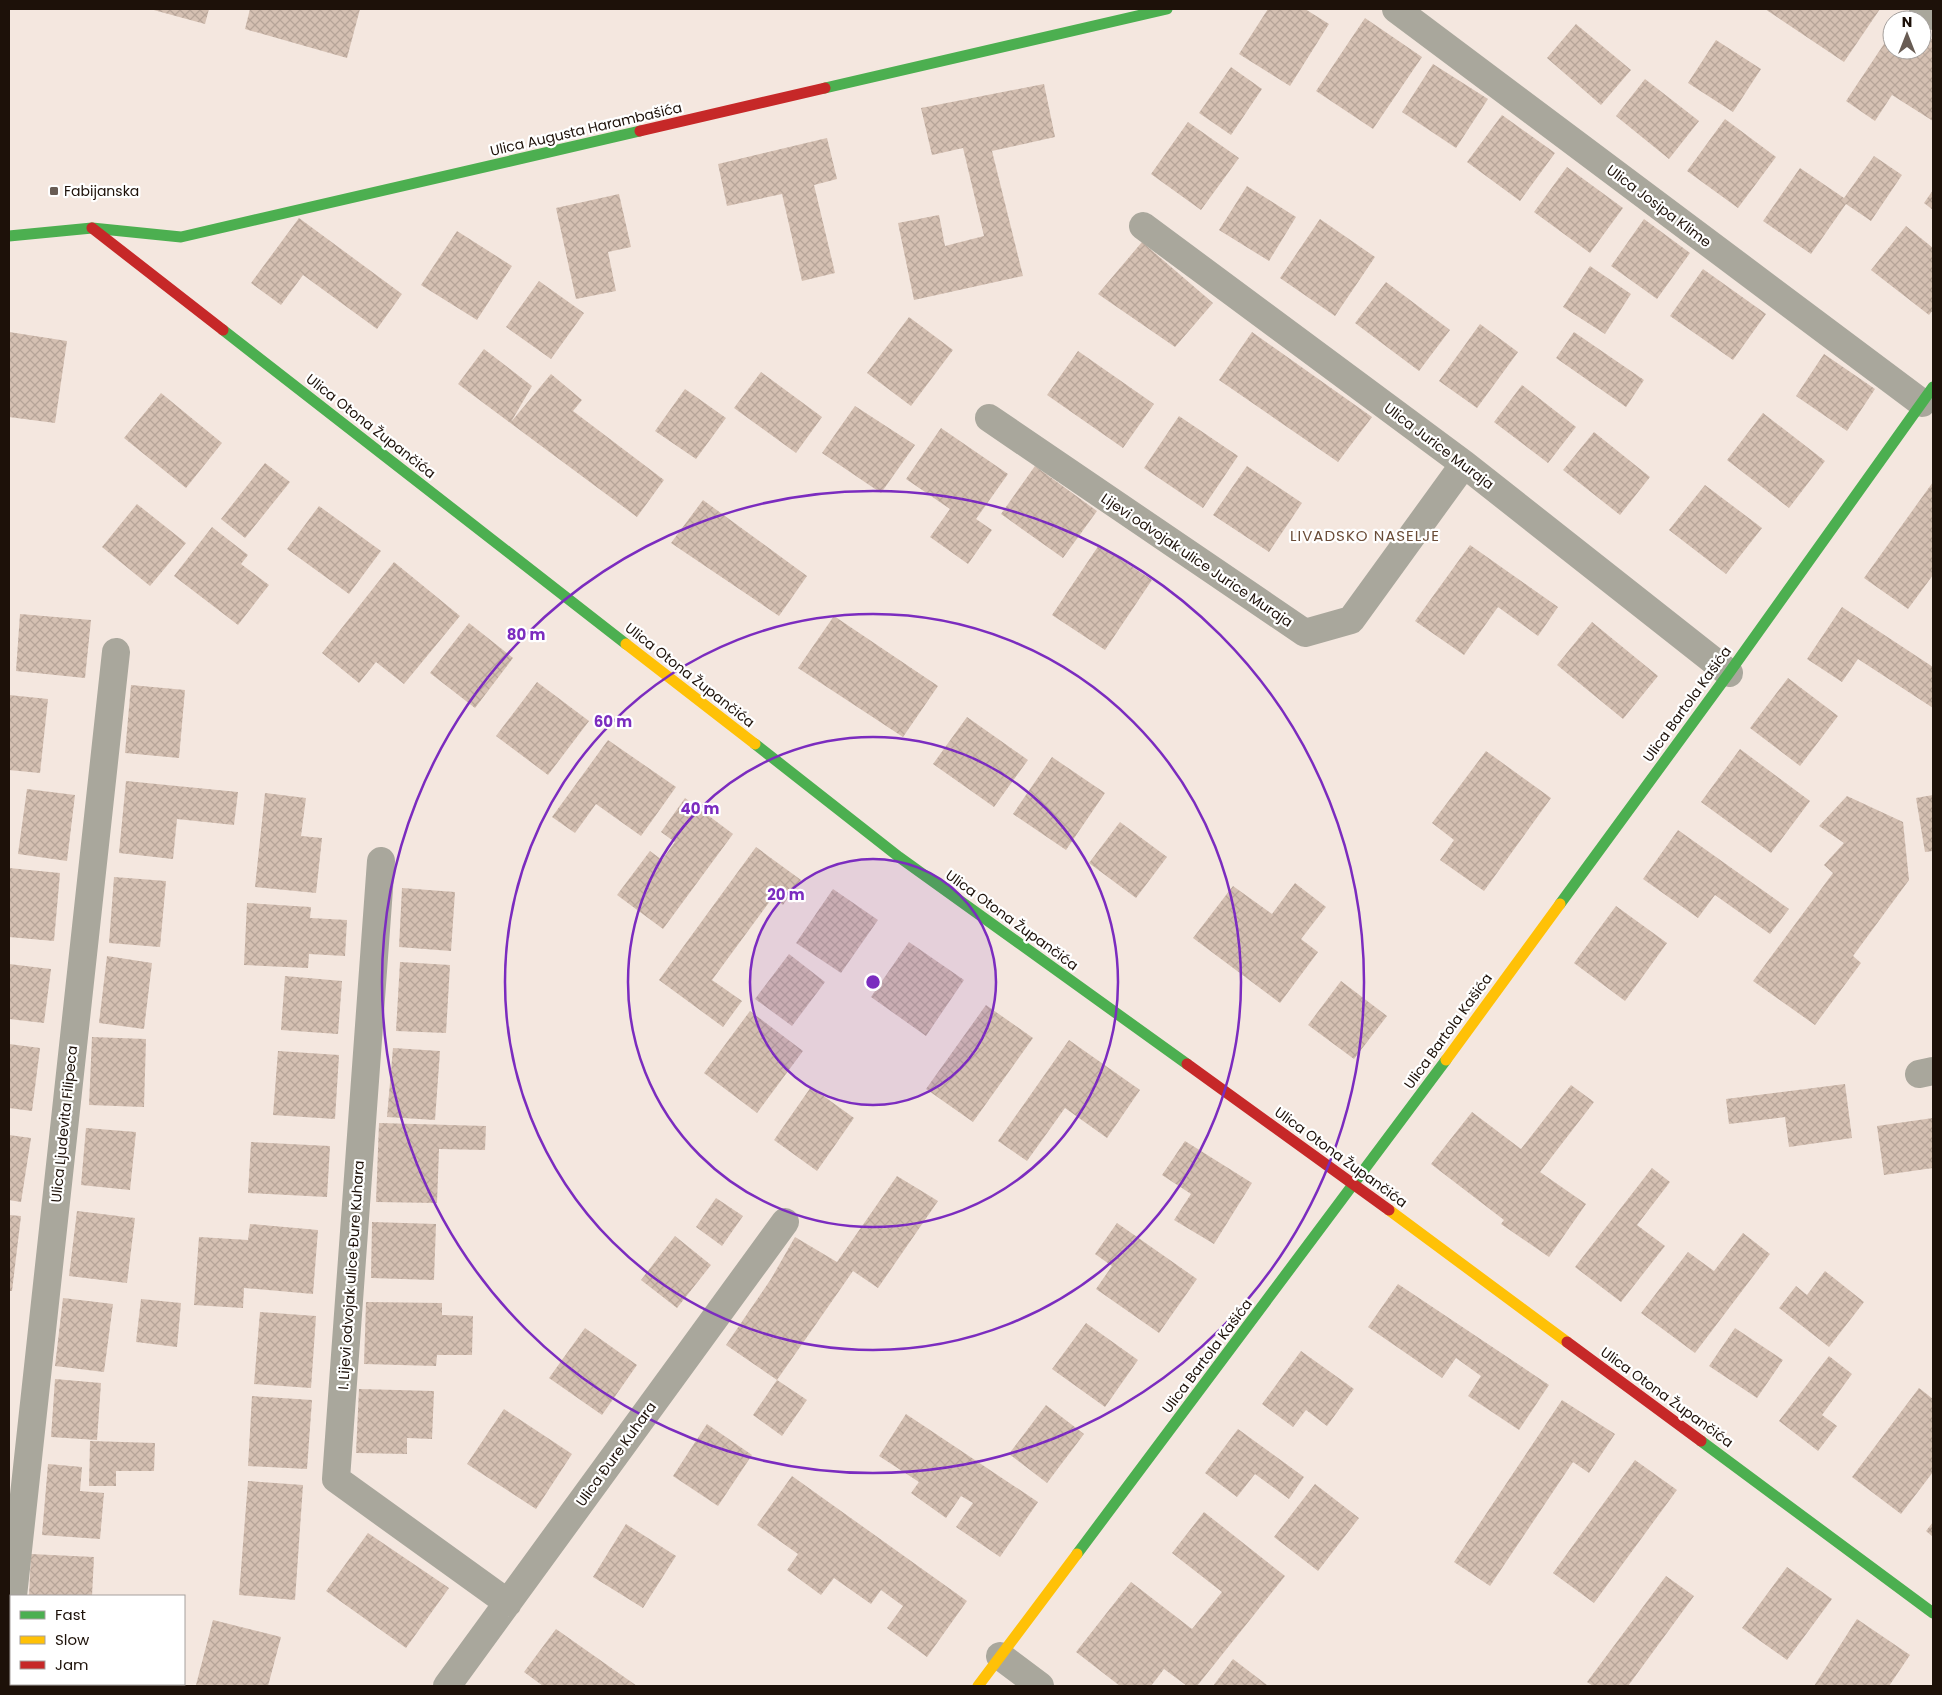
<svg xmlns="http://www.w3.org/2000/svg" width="1942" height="1695" viewBox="0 0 1942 1695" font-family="Poppins,sans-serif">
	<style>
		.building { fill: url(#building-cross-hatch) }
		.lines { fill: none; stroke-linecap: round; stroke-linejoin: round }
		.street { stroke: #a9a79c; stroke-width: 28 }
		.fast { stroke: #4caf50; stroke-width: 11 }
		.slow { stroke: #ffc107; stroke-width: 11 }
		.jam { stroke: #c62828; stroke-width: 11 }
		.ring { fill: none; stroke: #7b2cbf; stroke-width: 2.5 }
		.poi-dot { fill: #685c54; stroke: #fff; stroke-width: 2 }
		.labels { text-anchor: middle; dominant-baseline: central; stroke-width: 4.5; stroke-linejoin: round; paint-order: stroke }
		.street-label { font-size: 14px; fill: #1d1109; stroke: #fff }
		.poi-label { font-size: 14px; fill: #1d1109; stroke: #fff; text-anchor: start }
		.neighbourhood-label { font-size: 15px; letter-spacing: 1px; fill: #6a4c37; stroke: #fff }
		.centre { fill: #7b2cbf; stroke: #fff; stroke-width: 2.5 }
		.ring-label { font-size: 15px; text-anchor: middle; font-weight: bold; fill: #7b2cbf; stroke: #fff; stroke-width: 4.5; stroke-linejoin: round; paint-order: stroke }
	</style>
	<defs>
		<pattern id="building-cross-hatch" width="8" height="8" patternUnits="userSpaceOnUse" patternTransform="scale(1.25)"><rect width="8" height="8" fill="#d5c0b2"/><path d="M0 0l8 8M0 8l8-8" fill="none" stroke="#b6a498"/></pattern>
	</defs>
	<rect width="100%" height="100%" fill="#f4e7df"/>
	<path class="building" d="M150,9H209L205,24Z
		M250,9H360L347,58L245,29Z
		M1268,9H1305L1329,24L1290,86L1239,54Z
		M1765,9H1880L1844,62Z
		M1365,18L1422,57L1373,129L1316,91Z
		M1576,24L1631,70L1601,105L1547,58Z
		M1892,32V50H1922V33L1933,40V121L1892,95L1875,121L1846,101Z
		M1716,40L1761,69L1733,112L1688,83Z
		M1433,64L1488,99L1456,148L1402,112Z
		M1231,67L1262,89L1231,135L1199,113Z
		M1645,79L1699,121L1669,159L1616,116Z
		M1044,84L1055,137L992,151L1023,276L914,300L898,223L939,215L945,246L984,236L963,148L932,155L921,108Z
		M1502,115L1555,153L1520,201L1467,162Z
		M1725,119L1776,157L1738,208L1687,171Z
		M1188,122L1239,158L1201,210L1151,174Z
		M827,138L837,179L814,185L835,273L802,281L782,194L727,206L718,164Z
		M1874,156L1902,175L1871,221L1846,204L1811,254L1763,221L1800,168L1844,198Z
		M1567,167L1623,208L1590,253L1534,212Z
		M1247,186L1296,217L1269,261L1219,230Z
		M1933,190V210L1924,203Z
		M619,194L631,247L608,252L616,291L576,299L556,208Z
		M299,218L402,294L377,329L303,275L281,305L251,283Z
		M1320,219L1375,257L1335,316L1280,278Z
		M1644,219L1690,253L1657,299L1611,266Z
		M1906,226L1933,248V310L1929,315L1871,270Z
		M457,231L512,266L477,320L421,285Z
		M1142,242L1213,303L1175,347L1098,294Z
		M1590,266L1631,294L1605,334L1563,307Z
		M1703,269L1766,314L1733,360L1670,316Z
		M539,281L584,313L551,359L506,327Z
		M1386,282L1450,330L1419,371L1355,323Z
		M909,317L953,350L911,406L867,373Z
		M1480,324L1518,352L1477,408L1439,381Z
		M9,332L67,341L55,423L9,417Z
		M1252,332L1372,417L1338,462L1219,380Z
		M1574,332L1644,380L1626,407L1556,358Z
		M484,349L532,386L511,422L551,374L582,400L573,411L664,480L637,517L458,384Z
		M1078,351L1154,404L1123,448L1047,395Z
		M1824,354L1875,389L1847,431L1796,396Z
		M761,372L822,417L796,453L734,408Z
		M1522,385L1576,427L1548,463L1494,422Z
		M685,389L726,418L696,459L655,431Z
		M161,393L222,443L186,488L124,438Z
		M855,406L915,445L881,493L822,453Z
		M1763,413L1825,461L1789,508L1727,460Z
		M1179,416L1238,456L1203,508L1144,468Z
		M941,428L1008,474L976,519L992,530L968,564L930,537L950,509L906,479Z
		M1594,432L1650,477L1620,515L1563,470Z
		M265,463L290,482L245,538L221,519Z
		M1035,466L1097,511L1063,558L1001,514Z
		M1247,466L1302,503L1269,552L1213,515Z
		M1933,482V575L1908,609L1864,578Z
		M1705,485L1762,528L1726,574L1669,530Z
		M703,500L807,576L779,616L671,543Z
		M137,504L186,543L150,586L102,547Z
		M319,506L381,551L349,594L287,549Z
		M212,527L248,555L241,564L269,585L238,625L174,576Z
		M1099,545L1152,580L1105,650L1052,615Z
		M1470,545L1558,607L1538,636L1498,607L1464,655L1415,621Z
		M394,562L460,616L404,684L376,662L359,683L322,653Z
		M1842,607L1933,667V708L1858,659L1842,682L1807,659Z
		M20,614L91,620L85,678L16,671Z
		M834,616L938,686L903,737L798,668Z
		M1592,622L1658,676L1623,719L1557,665Z
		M469,623L513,658L475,708L430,673Z
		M1788,678L1838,716L1800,766L1750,728Z
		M537,682L589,721L548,775L496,736Z
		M131,685L185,690L179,758L125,753Z
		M9,695L48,699L40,773L9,770Z
		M967,717L1028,760L994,807L933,764Z
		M608,740L676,787L641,836L596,804L575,833L552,817Z
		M1740,749L1810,801L1771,853L1701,802Z
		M1486,751L1551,798L1484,891L1440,860L1454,840L1432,823Z
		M1052,757L1105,793L1066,850L1013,814Z
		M126,781L238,792L234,825L177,819L173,859L119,853Z
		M27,789L75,795L67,861L18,854Z
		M265,793L306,798L301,836L322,838L316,893L255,887Z
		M1933,795V851L1925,852L1916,798Z
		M1847,796L1903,822L1909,880L1853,956L1861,963L1815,1025L1753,981L1833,873L1824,865L1844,843L1819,826Z
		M685,798L733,834L663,929L617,895L650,851L662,860L675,842L661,832Z
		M1120,822L1167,857L1136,898L1089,863Z
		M1678,830L1789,909L1770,934L1715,895L1698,918L1643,879Z
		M756,847L801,880L783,905L773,897L712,980L742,1001L723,1027L659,980Z
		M9,868L60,873L54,941L9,937Z
		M114,877L166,881L160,947L109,943Z
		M1295,883L1326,907L1301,939L1318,952L1280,1003L1193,938L1233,886L1272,914Z
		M402,888L455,892L451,951L399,947Z
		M833,889L878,920L841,973L796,943Z
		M247,903L311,907L310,918L347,920L345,956L309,954L308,968L244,965Z
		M1616,906L1667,943L1625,1001L1574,963Z
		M909,942L964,980L926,1036L871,997Z
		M789,954L825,982L792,1026L755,999Z
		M107,956L152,963L144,1029L99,1023Z
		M400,962L450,965L446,1033L396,1031Z
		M9,964L51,969L44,1023L9,1019Z
		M285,976L342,981L338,1034L281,1030Z
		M1341,981L1387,1016L1354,1059L1308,1025Z
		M986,1005L1033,1038L973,1122L926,1089Z
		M750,1011L803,1051L757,1113L704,1073Z
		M92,1037L146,1039L144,1107L89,1105Z
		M1069,1040L1140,1090L1107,1138L1065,1108L1027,1161L998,1141Z
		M9,1044L40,1048L32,1111L9,1108Z
		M393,1048L440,1051L435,1120L387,1117Z
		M278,1051L339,1055L335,1119L273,1115Z
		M1845,1084L1852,1138L1789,1147L1785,1117L1729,1124L1726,1099Z
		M1571,1085L1594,1102L1540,1172L1586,1204L1549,1257L1501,1224L1504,1220L1431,1164L1472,1112L1521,1149Z
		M811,1087L854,1118L817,1171L774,1140Z
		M1933,1118V1168L1884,1175L1877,1126Z
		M379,1123L486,1126L485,1150L439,1149L437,1203L376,1202Z
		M86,1128L136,1132L130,1190L81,1185Z
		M9,1135L31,1138L21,1202L9,1200Z
		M1185,1141L1252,1183L1214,1244L1174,1220L1191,1194L1162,1175Z
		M251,1142L330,1146L327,1197L248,1193Z
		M1652,1168L1670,1182L1637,1225L1665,1246L1621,1302L1575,1267Z
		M897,1176L938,1201L878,1288L853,1271L777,1380L726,1345L771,1279L795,1237L837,1262Z
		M716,1198L743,1216L722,1246L696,1227Z
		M77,1211L135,1218L127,1283L69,1276Z
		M9,1215L21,1216L12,1291H9Z
		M372,1222L436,1224L434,1280L371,1278Z
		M1117,1223L1197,1279L1159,1333L1096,1289L1112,1266L1095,1254Z
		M250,1224L318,1230L313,1294L244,1288L243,1308L194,1305L199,1237L248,1240Z
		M1743,1233L1770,1254L1695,1353L1641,1313L1688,1252L1714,1271Z
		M675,1236L711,1265L677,1308L641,1280Z
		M1825,1271L1864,1302L1829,1347L1779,1308L1796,1286L1807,1295Z
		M1398,1284L1549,1385L1519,1430L1468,1396L1481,1376L1456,1358L1442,1378L1368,1327Z
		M63,1298L113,1304L104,1372L55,1366Z
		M141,1299L181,1303L177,1347L136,1342Z
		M366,1302L442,1303V1315L473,1316L472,1355H437L436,1366L364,1364Z
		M260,1312L316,1316L311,1388L254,1384Z
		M1086,1323L1138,1360L1105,1407L1052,1369Z
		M585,1328L637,1365L602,1415L549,1378Z
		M1735,1328L1783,1360L1757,1398L1709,1366Z
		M1301,1351L1354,1389L1327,1426L1306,1410L1293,1427L1262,1404Z
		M1829,1356L1852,1374L1822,1415L1837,1426L1818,1451L1779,1421Z
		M55,1379L101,1383L97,1440L51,1437Z
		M777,1380L807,1400L782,1436L753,1415Z
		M1919,1388L1933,1399V1472L1901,1514L1852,1477Z
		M359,1389L434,1391L432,1439L407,1438V1454L356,1453Z
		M252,1396L312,1400L307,1469L248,1466Z
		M1562,1400L1615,1434L1589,1473L1573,1462L1490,1586L1454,1562Z
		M1046,1405L1084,1434L1047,1483L1009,1454Z
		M504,1409L572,1454L536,1509L467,1464Z
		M906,1414L1038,1502L1000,1557L956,1527L973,1503L961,1496L946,1518L911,1493L919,1482L879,1456Z
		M707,1424L752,1455L718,1506L673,1476Z
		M1238,1429L1304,1477L1289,1499L1255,1474L1237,1497L1205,1473Z
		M90,1441L155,1443L154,1471H116V1486H89Z
		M1635,1460L1677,1490L1594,1603L1553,1573Z
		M48,1464L82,1467L80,1491L104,1493L100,1539L42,1535Z
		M792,1476L967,1601L927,1657L887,1628L903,1606L881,1590L871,1604L834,1578L821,1595L787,1570L798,1554L757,1525Z
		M248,1481L303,1485L295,1600L239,1595Z
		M1315,1484L1359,1518L1318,1571L1274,1537Z
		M1204,1512L1285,1576L1197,1686H1187L1164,1669L1151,1686H1120L1076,1652L1131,1582L1192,1629L1222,1592L1172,1553Z
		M1933,1522V1537L1926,1531Z
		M626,1524L676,1556L643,1608L593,1577Z
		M368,1533L449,1588L406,1648L326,1591Z
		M31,1554L94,1557L92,1596H29Z
		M1787,1567L1832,1599L1787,1660L1742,1628Z
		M1666,1576L1694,1596L1628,1686H1593L1587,1682Z
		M1857,1619L1910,1655L1889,1686H1814Z
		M213,1620L281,1637L268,1686L196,1685Z
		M556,1629L637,1686H543L524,1672Z
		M1233,1659L1267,1685L1266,1686H1213Z
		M24,1684H96L95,1686H24Z"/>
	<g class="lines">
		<path class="street" d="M1396,9L1922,403
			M1923,9L1933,16
			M1143,226L1464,464L1729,673
			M989,418L1305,633L1351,620L1464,464
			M381,861L336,1479L508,1603
			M1919,1074L1933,1071
			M13,1596L116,652
			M9,1635L11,1612
			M1000,1656L1040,1686
			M447,1686L785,1222"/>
		<path class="fast" d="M825,88L1167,9
			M9,236L92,228L181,237L640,131
			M223,330L626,644
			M755,744L899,857L1187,1064
			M1560,904L1729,673L1933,387
			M1701,1441L1933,1613
			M1077,1554L1446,1060"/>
		<path class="slow" d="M626,644L755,744
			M1446,1060L1560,904
			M1389,1210L1567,1342
			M978,1686L1077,1554"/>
		<path class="jam" d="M640,131L825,88
			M92,228L223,330
			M1187,1064L1389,1210
			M1567,1342L1701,1441"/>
	</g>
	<circle cx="873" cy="982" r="123" fill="#7b2cbf" fill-opacity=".12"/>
	<g class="ring">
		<circle cx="873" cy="982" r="123"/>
		<circle cx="873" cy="982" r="245"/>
		<circle cx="873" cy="982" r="368"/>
		<circle cx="873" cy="982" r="491"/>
	</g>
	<rect class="poi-dot" x="49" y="186" width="10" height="10" rx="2.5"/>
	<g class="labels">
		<g class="street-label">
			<text transform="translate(586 129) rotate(-13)">Ulica Augusta Harambašića</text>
			<text transform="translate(1659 206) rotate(37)">Ulica Josipa Klime</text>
			<text transform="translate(371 426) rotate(38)">Ulica Otona Župančića</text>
			<text transform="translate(1439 446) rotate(37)">Ulica Jurice Muraja</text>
			<text transform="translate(1197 560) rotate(34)">Lijevi odvojak ulice Jurice Muraja</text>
			<text transform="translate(690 675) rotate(38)">Ulica Otona Župančića</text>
			<text transform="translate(1687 704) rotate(-54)">Ulica Bartola Kašića</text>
			<text transform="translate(1012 920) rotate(36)">Ulica Otona Župančića</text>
			<text transform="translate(1448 1031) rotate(-54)">Ulica Bartola Kašića</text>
			<text transform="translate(64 1124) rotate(-84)">Ulica Ljudevita Filipeca</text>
			<text transform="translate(1341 1157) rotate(36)">Ulica Otona Župančića</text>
			<text transform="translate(351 1275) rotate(-86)">I. Lijevi odvojak ulice Đure Kuhara</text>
			<text transform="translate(1207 1356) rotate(-53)">Ulica Bartola Kašića</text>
			<text transform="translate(1667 1397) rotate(36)">Ulica Otona Župančića</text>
			<text transform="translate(616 1454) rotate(-54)">Ulica Đure Kuhara</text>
		</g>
		<g class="poi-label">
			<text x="64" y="191">Fabijanska</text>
		</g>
		<g class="neighbourhood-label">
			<text x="1365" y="535">LIVADSKO NASELJE</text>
		</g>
	</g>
	<circle cx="873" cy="982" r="8" class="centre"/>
	<g class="ring-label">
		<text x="526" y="640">80 m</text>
		<text x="613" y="727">60 m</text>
		<text x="700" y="814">40 m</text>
		<text x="786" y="900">20 m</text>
	</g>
	<rect width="1942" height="1695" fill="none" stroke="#1d1109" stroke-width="20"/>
	<rect x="10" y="1595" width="175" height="90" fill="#ffffff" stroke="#a5a09d"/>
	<rect x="20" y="1611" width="25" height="8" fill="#4caf50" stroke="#a5a09d"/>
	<text x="55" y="1620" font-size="15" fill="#1d1109">Fast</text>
	<rect x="20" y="1636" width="25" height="8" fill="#ffc107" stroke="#a5a09d"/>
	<text x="55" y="1645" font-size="15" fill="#1d1109">Slow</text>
	<rect x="20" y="1661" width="25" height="8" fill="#c62828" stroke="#a5a09d"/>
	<text x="55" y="1670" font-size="15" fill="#1d1109">Jam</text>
	<g transform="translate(1907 35)"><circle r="24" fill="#ffffff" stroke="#a5a09d"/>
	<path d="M0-4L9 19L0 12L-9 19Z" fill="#685c54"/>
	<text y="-8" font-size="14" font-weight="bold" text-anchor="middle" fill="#1d1109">N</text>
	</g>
</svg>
